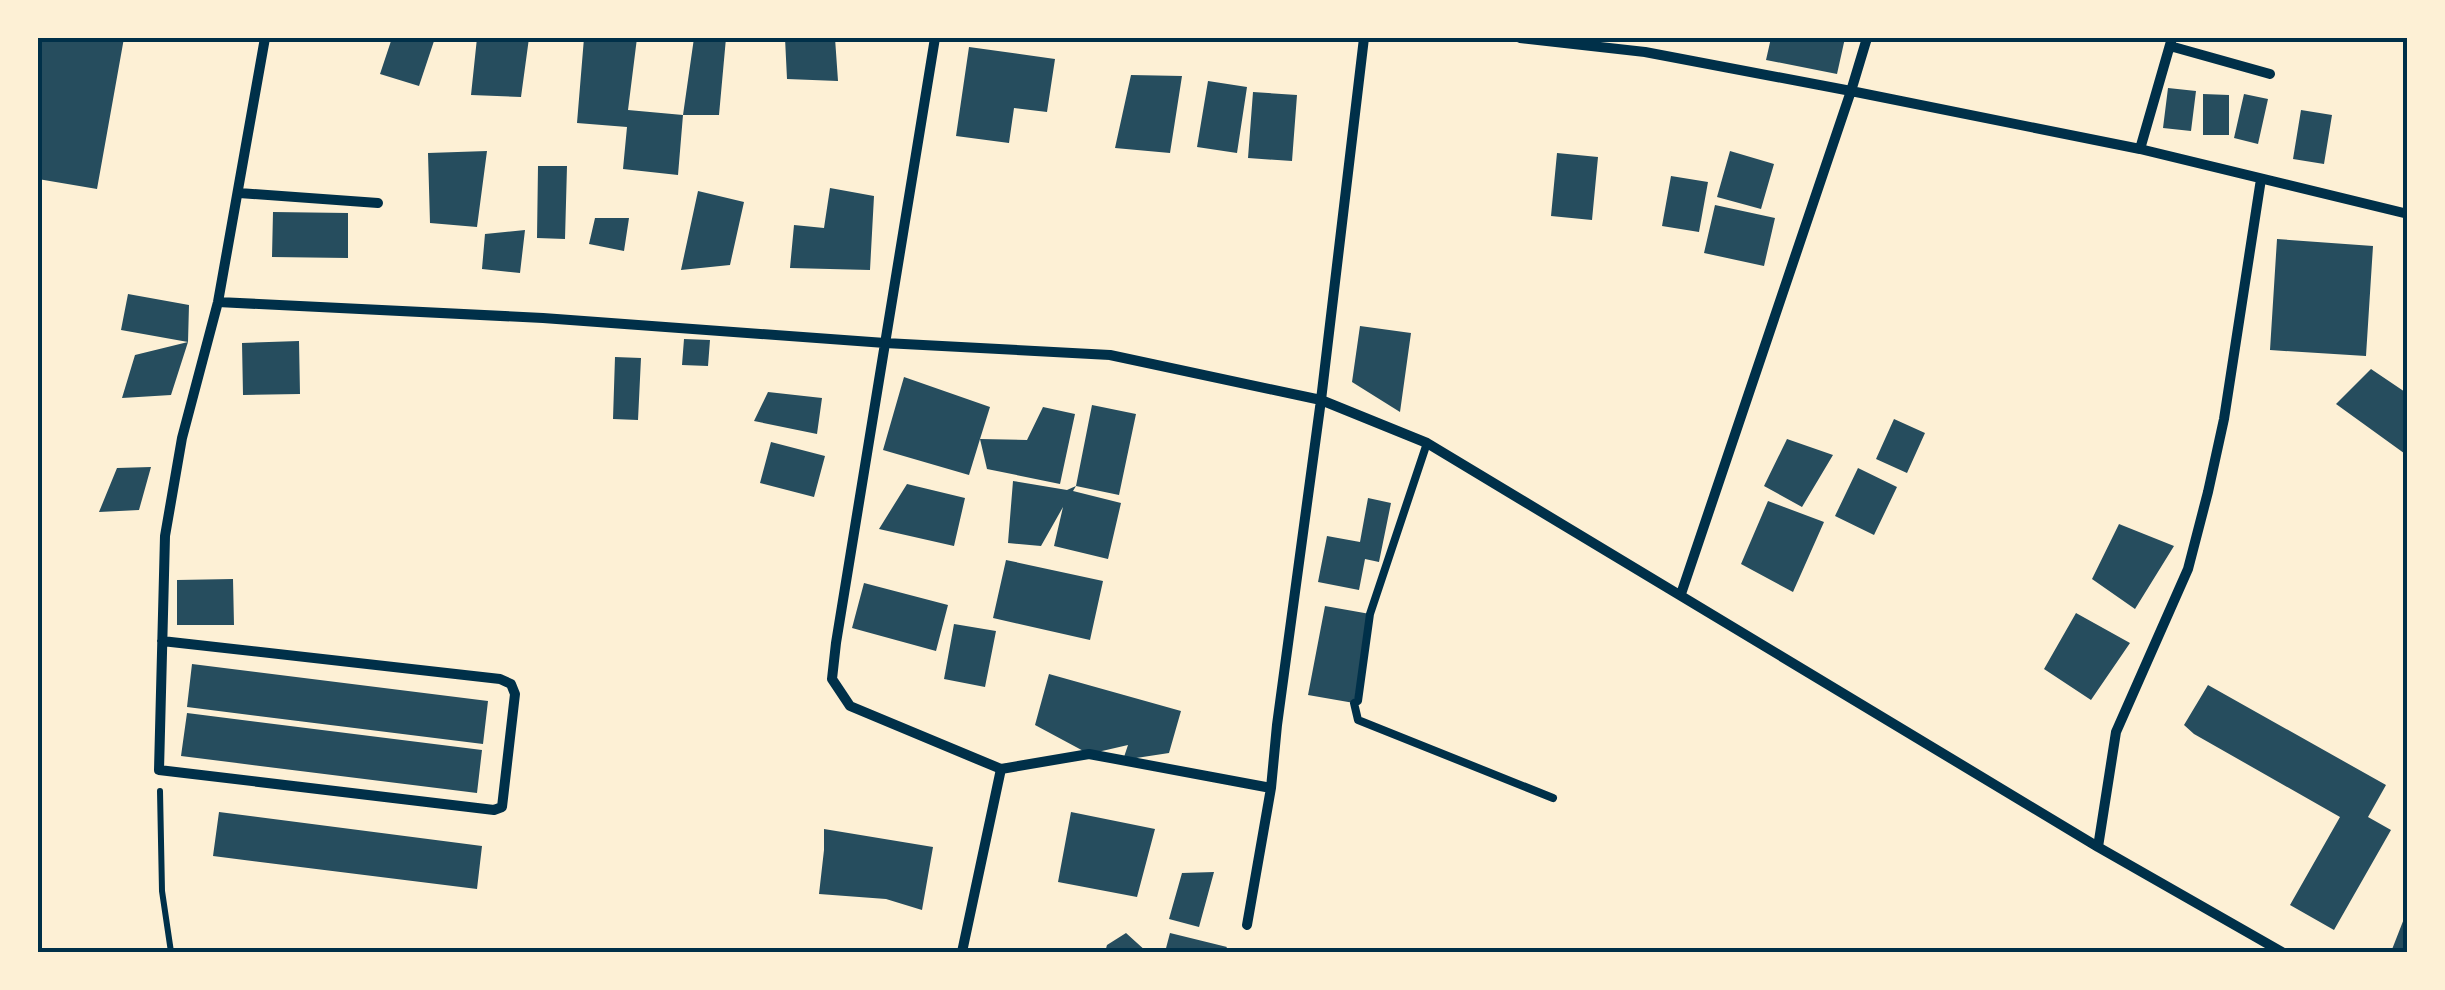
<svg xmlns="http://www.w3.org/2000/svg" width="2445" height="990" viewBox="0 0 2445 990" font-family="'DM Sans',sans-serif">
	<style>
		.building { fill: #264d5e }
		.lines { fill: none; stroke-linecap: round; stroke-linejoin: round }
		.path { stroke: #003049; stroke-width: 6 }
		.service { stroke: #003049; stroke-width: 8 }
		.minor { stroke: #003049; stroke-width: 10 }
		.neatline { fill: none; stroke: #003049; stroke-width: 4 }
	</style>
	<rect width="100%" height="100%" fill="#fdf0d5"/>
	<path class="building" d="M38,38H124L97,189L38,179Z
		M392,38H435L419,86L380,74Z
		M477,38H529L521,97L471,95Z
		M584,38H637L628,110L683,115L694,38H726L719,115H683L678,175L623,169L627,127L577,123Z
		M785,38H835L838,81L787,79Z
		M1771,38H1845L1837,74L1766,60Z
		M969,47L1055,59L1047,112L1014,108L1009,143L956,136Z
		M1131,75L1182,76L1170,153L1115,148Z
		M1208,81L1247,87L1237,153L1197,147Z
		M2168,88L2196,91L2191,131L2163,128Z
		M1253,92L1297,95L1292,161L1248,158Z
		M2203,94L2229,95V135H2203Z
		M2244,94L2268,99L2258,144L2234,138Z
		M2301,110L2332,115L2324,164L2293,159Z
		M487,151L477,227L430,223L428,153Z
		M1730,151L1774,164L1761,209L1717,197Z
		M1557,153L1598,157L1592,220L1551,216Z
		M538,166H567L565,239L537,238Z
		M1671,176L1708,182L1699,232L1662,226Z
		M830,188L874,196L870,270L790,268L794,225L824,228Z
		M698,191L744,202L730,265L681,270Z
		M1715,205L1775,218L1764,266L1704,253Z
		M273,212L348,213V258L272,257Z
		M595,218H629L624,251L589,244Z
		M525,230L520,273L482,269L485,234Z
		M2277,239L2373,246L2366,356L2270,350Z
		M128,294L189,305L188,342L121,330Z
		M1360,326L1411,333L1400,412L1352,382Z
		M684,339L710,340L708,366L682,365Z
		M299,341L300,394L243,395L242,343Z
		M188,342L171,395L122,398L135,355Z
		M615,357L641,358L638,420L613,419Z
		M2371,369L2408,394V456L2336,404Z
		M904,377L990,407L980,439L1027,440L1043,407L1075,414L1060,484L987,469L980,439L969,475L883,450Z
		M768,392L822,398L817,434L754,421Z
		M1092,405L1136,414L1119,495L1076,486Z
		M1894,419L1925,433L1907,473L1876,459Z
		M1787,439L1833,455L1802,507L1764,486Z
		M771,442L825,456L814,497L760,483Z
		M151,467L139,510L99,512L117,468Z
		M1858,468L1897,487L1874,535L1835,516Z
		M1013,481L1067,490L1076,486L1073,491L1121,503L1108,559L1054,546L1063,507L1041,546L1008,543Z
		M907,484L965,498L954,546L879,529Z
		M1368,498L1391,503L1379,562L1365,559L1359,590L1318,582L1327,536L1360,542Z
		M1768,501L1824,522L1793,592L1741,564Z
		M2119,524L2174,546L2135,609L2092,579Z
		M1006,560L1103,581L1090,640L993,618Z
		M233,579L234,625H177V580Z
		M864,583L948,605L936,651L852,628Z
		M1325,606L1370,614L1354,703L1308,695Z
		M2076,613L2130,643L2091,700L2044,669Z
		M954,624L996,631L985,687L944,679Z
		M192,664L488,701L483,744L187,707Z
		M1049,674L1181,711L1169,753L1123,760L1128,745L1089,754L1035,725Z
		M2208,685L2386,785L2368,817L2391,830L2334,930L2290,905L2340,817L2194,734L2184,725Z
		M187,713L482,750L477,793L181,756Z
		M219,812L482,846L477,889L213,856Z
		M1071,812L1155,829L1137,897L1058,882Z
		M824,829L933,847L922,910L886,899L819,894L824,850Z
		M1214,872L1199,927L1169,919L1182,873Z
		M2407,911L2408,952H2391Z
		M1126,933L1147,952H1105L1107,945Z
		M1170,933L1227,947L1224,952H1165Z"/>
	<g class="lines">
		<path class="path" d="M160,791L162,891L171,952"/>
		<path class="service" d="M1427,443L1370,614L1358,701L1354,703L1358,720L1553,798"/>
		<path class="minor" d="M935,38L836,643L832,679L850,706L1001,769L1089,754L1271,788L1277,725L1321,400L1364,38
			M1520,38L1645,52L1851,91L2140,149L2408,214
			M2170,46L2270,74
			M2140,149L2172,38
			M239,193L378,203
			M218,302L543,318L885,343L1110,355L1321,400L1427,443L2098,847L2282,952
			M1681,594L1851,91L1867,38
			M162,641L500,679L511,684L515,694L502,807L494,810L159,770L165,536L182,438L218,302L265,38
			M2098,847L2116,732L2188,569L2208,492L2224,419L2261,179
			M1247,925L1271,788
			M962,952L1001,769"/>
	</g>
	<rect width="2445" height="990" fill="none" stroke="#fdf0d5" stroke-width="80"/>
	<rect x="40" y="40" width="2365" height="910" class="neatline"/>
</svg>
